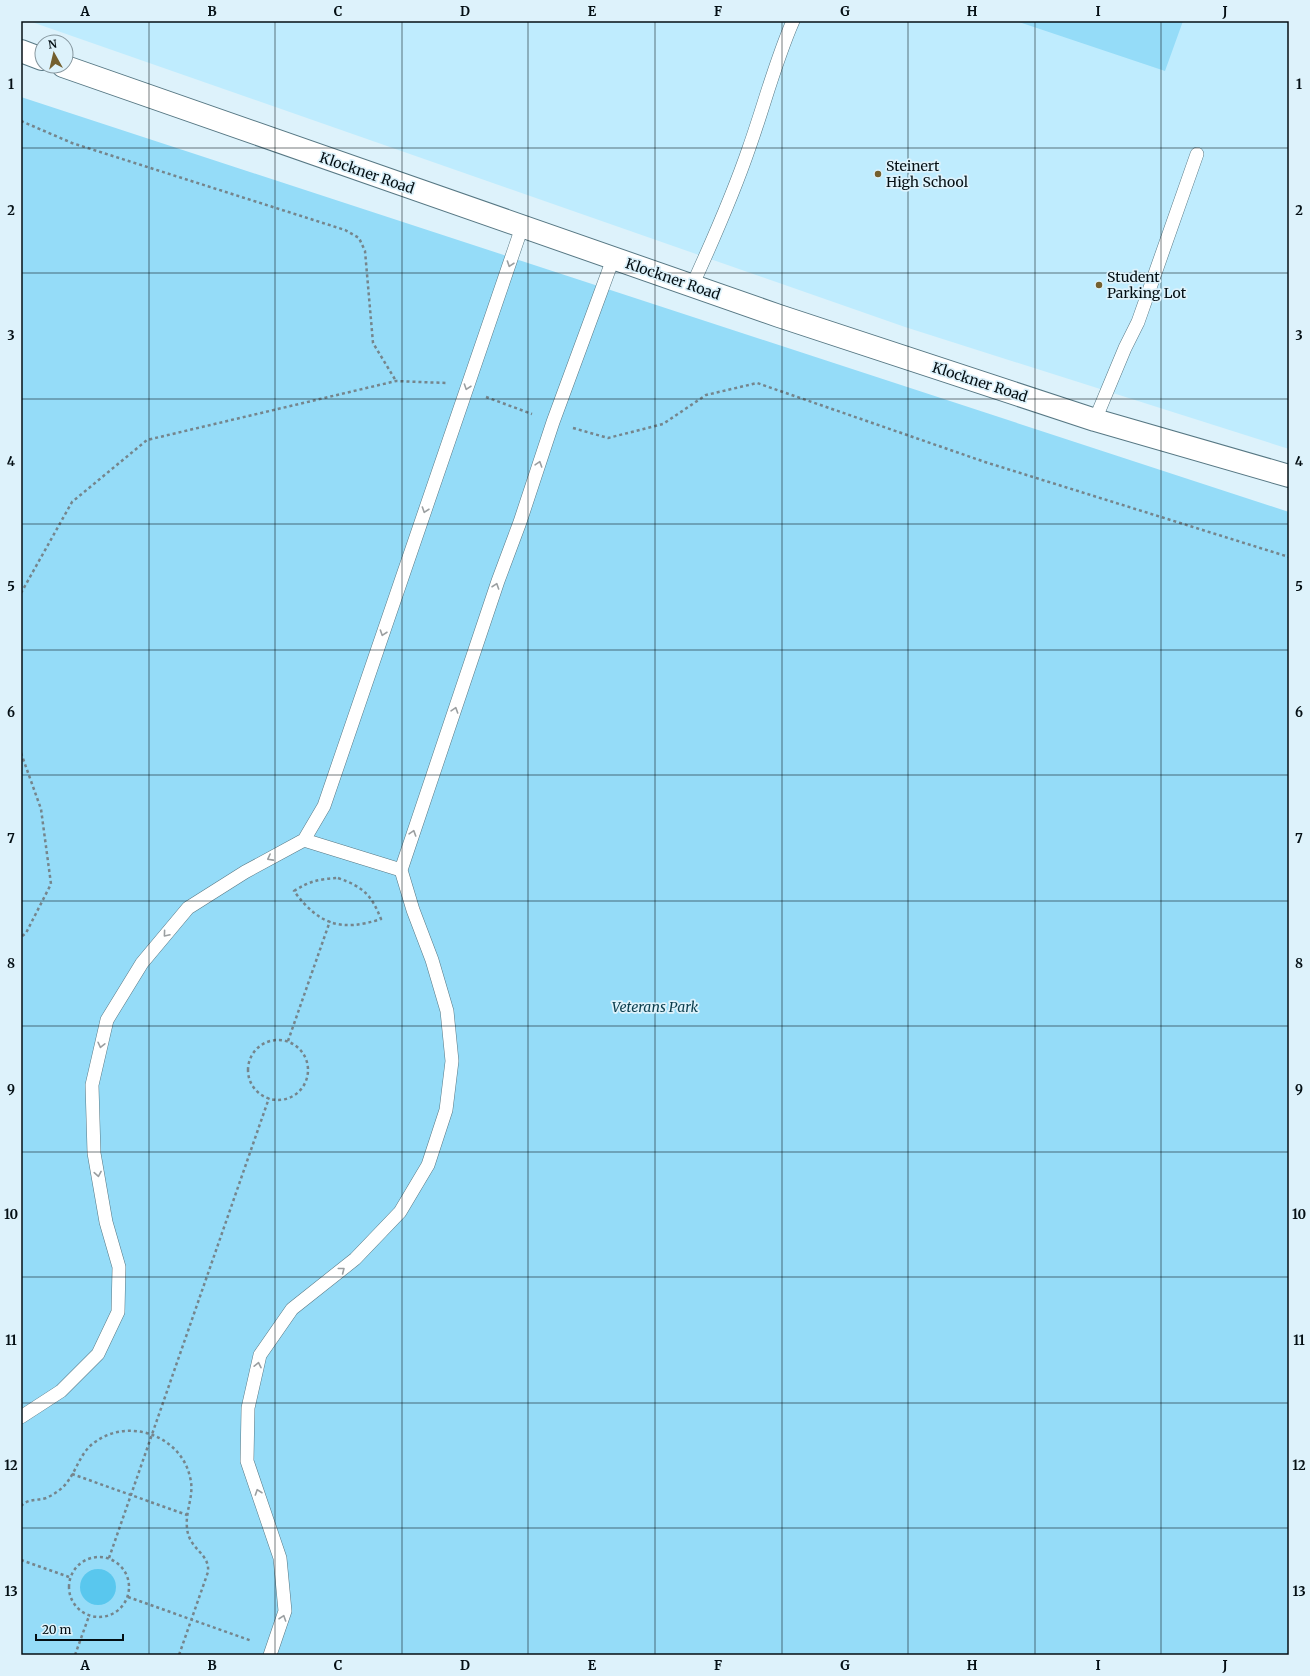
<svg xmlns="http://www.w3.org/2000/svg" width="1310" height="1676" viewBox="0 0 1310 1676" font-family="Merriweather,serif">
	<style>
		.built { fill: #bfecfe }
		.green { fill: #95dcf8 }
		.water { fill: #59c7ee }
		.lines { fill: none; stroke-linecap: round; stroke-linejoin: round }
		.service-casing { stroke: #577884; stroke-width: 14 }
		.secondary-casing { stroke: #577884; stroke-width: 24 }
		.path { stroke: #75858c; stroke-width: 2.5; stroke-dasharray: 3 3; stroke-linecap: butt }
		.service { stroke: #fff; stroke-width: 13 }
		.secondary { stroke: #fff; stroke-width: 22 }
		.oneway { stroke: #9b9fa1 }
		.grid { fill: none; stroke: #040f14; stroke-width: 1; stroke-opacity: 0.55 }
		.poi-dot { fill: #745f2e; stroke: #ddf2fb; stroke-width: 1.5 }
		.labels { text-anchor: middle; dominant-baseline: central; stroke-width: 3.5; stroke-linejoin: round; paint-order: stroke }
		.poi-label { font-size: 14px; fill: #040f14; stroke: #ddf2fb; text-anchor: start }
		.street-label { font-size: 14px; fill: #040f14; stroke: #ddf2fb }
		.park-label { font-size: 14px; font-style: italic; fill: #0a3c4c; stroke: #ddf2fb }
		.neatline { fill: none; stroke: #040f14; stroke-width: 1.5 }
		.grid-label { font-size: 13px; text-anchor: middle; font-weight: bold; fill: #040f14 }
	</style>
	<rect width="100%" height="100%" fill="#ddf2fb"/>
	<path class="built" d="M29,21H1289V449L905,327Z"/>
	<path class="green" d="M1016,21H1183L1165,71Z
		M21,97L1289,512V1655H21Z"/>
	<path class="water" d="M80 1587a18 18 0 1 1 36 0a18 18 0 1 1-36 0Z"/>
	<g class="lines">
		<defs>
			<path id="service" d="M692,286C713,240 733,195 749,148C764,106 775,62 793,21
				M1095,420L1125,348L1138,322L1197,154
				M304,840L401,870
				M21,1417L61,1391L98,1354L118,1312L119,1267L106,1222L94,1153L92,1085L107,1020L142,963L188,908L245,872L304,840L324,806L522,227
				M270,1655L285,1611L280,1558L247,1461L248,1408L260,1355L292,1309L355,1259L400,1212L428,1165L446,1110L452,1061L447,1011L432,960L413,910L401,870L498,581L520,522L553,422L613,259"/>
			<path id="secondary" d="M21,51L42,59
				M63,66L779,316L1095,420L1289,476"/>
		</defs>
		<use href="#service" class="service-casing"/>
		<use href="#secondary" class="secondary-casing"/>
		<path class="path" d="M21,121L72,143L345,230L359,238L365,251L373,343L396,381
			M486,397L532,414
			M573,428L608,438L663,424L706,395L757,383L985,462L1289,557
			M21,593L72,502L147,440L396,381L446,383
			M21,753L41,809L51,884L26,933L21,937
			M338,878C363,887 371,894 381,919C341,932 319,925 294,891C310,881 319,879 338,878Z
			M248 1070a30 30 0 1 1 60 0a30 30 0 1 1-60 0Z
			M288,1041L330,921
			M72,1474L187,1515
			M21,1506C29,1498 37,1501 46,1498C53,1495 59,1491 64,1486C77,1472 79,1453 95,1442C129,1417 181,1436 190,1477C195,1495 185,1510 187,1528C189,1550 210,1553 208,1572L179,1655
			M69 1587a30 30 0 1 1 60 0a30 30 0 1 1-60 0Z
			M109,1558L269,1098
			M21,1560L69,1577
			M128,1597L252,1641
			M75,1655L89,1616"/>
		<use href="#service" class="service"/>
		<use href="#secondary" class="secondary"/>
	</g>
	<defs><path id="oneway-chevron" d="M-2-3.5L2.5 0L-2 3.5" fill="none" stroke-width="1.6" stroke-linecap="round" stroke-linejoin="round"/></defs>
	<g class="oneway">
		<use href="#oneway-chevron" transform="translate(510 264) rotate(109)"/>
		<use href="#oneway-chevron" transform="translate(467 387) rotate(109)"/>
		<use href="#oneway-chevron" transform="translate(539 464) rotate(-72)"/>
		<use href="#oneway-chevron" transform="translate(425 510) rotate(109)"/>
		<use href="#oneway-chevron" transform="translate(496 586) rotate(-71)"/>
		<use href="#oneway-chevron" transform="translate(383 633) rotate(109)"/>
		<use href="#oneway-chevron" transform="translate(455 710) rotate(-72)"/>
		<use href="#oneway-chevron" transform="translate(413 833) rotate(-72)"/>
		<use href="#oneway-chevron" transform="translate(270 858) rotate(152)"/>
		<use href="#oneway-chevron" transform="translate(166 934) rotate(130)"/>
		<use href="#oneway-chevron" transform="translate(101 1045) rotate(103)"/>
		<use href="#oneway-chevron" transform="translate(98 1174) rotate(80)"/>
		<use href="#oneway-chevron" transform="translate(342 1270) rotate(-38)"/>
		<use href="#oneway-chevron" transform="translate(258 1365) rotate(-78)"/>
		<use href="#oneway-chevron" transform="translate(258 1492) rotate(-109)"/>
		<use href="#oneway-chevron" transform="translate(283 1618) rotate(-71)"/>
	</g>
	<path class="grid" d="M149,21V1655M275,21V1655M402,21V1655M528,21V1655M655,21V1655M782,21V1655M908,21V1655M1035,21V1655M1161,21V1655M21,148H1289M21,273H1289M21,399H1289M21,524H1289M21,650H1289M21,775H1289M21,901H1289M21,1026H1289M21,1152H1289M21,1277H1289M21,1403H1289M21,1528H1289"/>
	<g class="poi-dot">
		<circle cx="878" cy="174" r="4"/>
		<circle cx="1099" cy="285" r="4"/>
	</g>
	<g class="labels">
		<g class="poi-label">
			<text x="886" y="166">Steinert<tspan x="886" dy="16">High School</tspan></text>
			<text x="1107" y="277">Student<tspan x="1107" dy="16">Parking Lot</tspan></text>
		</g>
		<g class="street-label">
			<text transform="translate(367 173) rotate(19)">Klockner Road</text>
			<text transform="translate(673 279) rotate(19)">Klockner Road</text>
			<text transform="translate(980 382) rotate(18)">Klockner Road</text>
		</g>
		<g class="park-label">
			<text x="655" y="1007">Veterans Park</text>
		</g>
	</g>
	<rect width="1310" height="1676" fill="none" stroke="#ddf2fb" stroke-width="44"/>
	<g transform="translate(54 54) rotate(352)"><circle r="19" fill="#ddf2fb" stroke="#86979f"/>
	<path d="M0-3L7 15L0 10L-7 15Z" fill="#745f2e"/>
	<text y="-6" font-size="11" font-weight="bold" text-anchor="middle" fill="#040f14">N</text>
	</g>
	<path d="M36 1634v6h87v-6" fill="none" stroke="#040f14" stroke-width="2"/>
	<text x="42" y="1634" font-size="12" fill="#040f14" stroke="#ddf2fb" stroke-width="3" paint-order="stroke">20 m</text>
	<rect x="22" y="22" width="1266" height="1632" class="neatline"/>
	<g class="grid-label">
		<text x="85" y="16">A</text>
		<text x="212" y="16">B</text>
		<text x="338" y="16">C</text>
		<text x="465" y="16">D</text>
		<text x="592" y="16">E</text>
		<text x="718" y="16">F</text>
		<text x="845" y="16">G</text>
		<text x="972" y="16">H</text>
		<text x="1098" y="16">I</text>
		<text x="1225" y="16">J</text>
		<text x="11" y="89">1</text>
		<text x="1299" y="89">1</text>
		<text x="11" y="215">2</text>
		<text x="1299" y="215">2</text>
		<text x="11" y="340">3</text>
		<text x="1299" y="340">3</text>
		<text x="11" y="466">4</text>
		<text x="1299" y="466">4</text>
		<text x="11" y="591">5</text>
		<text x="1299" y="591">5</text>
		<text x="11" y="717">6</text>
		<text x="1299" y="717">6</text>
		<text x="11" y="843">7</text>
		<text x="1299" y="843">7</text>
		<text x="11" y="968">8</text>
		<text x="1299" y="968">8</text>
		<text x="11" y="1094">9</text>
		<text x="1299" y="1094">9</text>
		<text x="11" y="1219">10</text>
		<text x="1299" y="1219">10</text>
		<text x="11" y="1345">11</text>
		<text x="1299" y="1345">11</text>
		<text x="11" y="1470">12</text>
		<text x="1299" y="1470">12</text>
		<text x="11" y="1596">13</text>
		<text x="1299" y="1596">13</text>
		<text x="85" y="1670">A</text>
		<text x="212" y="1670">B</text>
		<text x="338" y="1670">C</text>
		<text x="465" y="1670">D</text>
		<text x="592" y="1670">E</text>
		<text x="718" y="1670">F</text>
		<text x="845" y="1670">G</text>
		<text x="972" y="1670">H</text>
		<text x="1098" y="1670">I</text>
		<text x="1225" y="1670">J</text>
	</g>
</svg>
